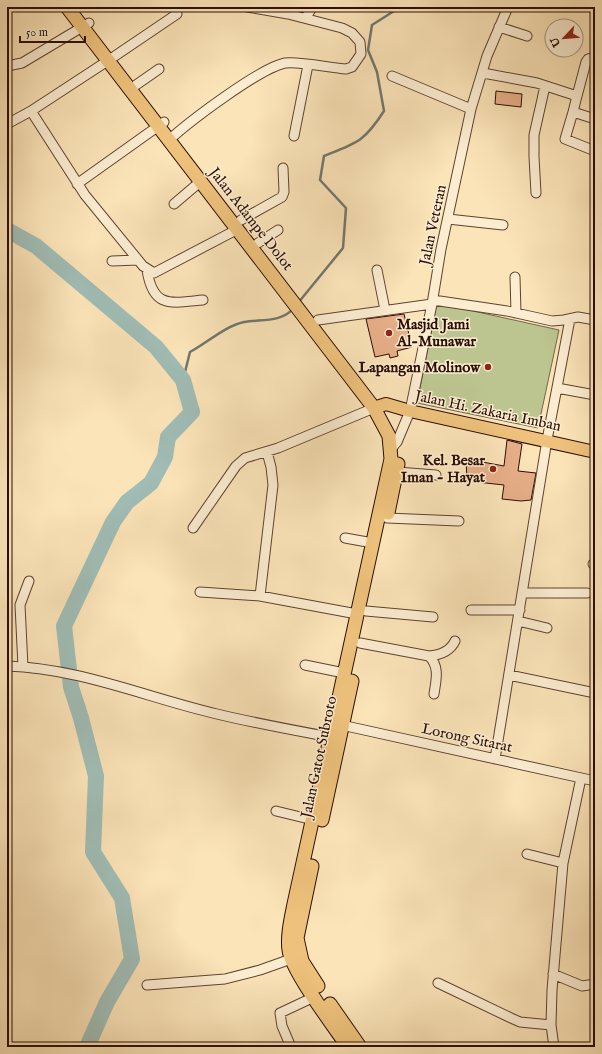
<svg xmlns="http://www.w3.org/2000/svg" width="602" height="1054" viewBox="0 0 602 1054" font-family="'IM FELL English',serif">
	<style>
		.green { fill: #bcc590; stroke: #73694a }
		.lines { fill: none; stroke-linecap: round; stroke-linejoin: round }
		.stream { stroke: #71776e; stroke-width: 2.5 }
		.river { stroke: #a0bdb6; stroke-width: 16 }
		.building { fill: #e8af89; stroke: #2a0d03 }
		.minor-casing { stroke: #5e4330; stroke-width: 11 }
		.major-casing { stroke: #2a0d03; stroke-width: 14 }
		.highway-casing { stroke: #2a0d03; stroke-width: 15 }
		.minor { stroke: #fcedd1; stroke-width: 9 }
		.major { stroke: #eec27c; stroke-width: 12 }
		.highway { stroke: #eec27c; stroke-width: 13 }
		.poi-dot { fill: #8f2418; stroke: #fcedd1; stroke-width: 1.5 }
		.labels { text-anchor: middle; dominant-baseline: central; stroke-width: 3; stroke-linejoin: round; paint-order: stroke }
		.street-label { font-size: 15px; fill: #2a0d03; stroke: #fcedd1 }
		.poi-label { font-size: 15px; font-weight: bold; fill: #2a0d03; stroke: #fcedd1; text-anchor: end }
	</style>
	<rect width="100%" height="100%" fill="#fbe4b8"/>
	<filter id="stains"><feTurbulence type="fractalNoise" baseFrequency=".005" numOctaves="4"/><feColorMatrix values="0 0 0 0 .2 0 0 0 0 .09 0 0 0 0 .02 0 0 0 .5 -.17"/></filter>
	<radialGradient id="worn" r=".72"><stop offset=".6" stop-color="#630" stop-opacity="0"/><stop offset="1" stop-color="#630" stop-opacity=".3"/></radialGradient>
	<path class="green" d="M437,303L559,330L538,428L417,403Z"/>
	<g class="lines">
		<path class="stream" d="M298,303L343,248L346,208L320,180L324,156C357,143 364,142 384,111L377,72L368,50L372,25L394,11L404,7
			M183,380L190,352C207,343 225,326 244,322C261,319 281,323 294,308"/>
		<path class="river" d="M7,230L36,246L156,347L183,380L192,412L168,437L165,457L151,483L127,502L113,522L64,626L71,687L81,718L96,776L93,852L122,898L132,959L107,1002L87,1047"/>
	</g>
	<path class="building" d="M496,91L522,94L521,107L495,104Z
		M404,314L412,347L397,351L398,356L390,358L389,354L375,357L366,319Z
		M507,440L522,444L518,471L536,473L531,500L521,501L502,499L504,485L467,481L466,459L504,466Z"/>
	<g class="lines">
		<defs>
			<path id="minor" d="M177,14L109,60L31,111L85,195L143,266L154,273L238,229
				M306,18L312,7
				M499,27L527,36
				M7,66L22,63L89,23
				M483,73L537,83L577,96L573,112L595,119
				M392,76L471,109
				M136,85L159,69
				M577,96L586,62L588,59L595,57
				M573,112L565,139L595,151
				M7,124L31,111
				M294,136L308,65
				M169,140C190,121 260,68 285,63C299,61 331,68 346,69L352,67L361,54L360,42L352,33L342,28L288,14L247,7
				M77,184L164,122
				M536,193L534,157V135L545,86
				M174,204L201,181
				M448,219L503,225
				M241,220L282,197L284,192L283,168
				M258,243L278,230
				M112,261L138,260
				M147,270C153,309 171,303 203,300
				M377,270L385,310
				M515,277L516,313
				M433,300L507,311L552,321L564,320L578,317L595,320
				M318,320L432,304
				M557,388L595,395
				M391,449L397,442L410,411L432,304L441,249L471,109L487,56L508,7
				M397,472L436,475
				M387,518L459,521
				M193,528L236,466L245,458L278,448L374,408
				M345,538L373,543
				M593,564H595
				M200,592L260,596L357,614
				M523,593H587
				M260,596L273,485L271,467L267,452
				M471,610H520
				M366,611L433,617
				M518,621L547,628
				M360,643L429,656C440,667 436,680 434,694
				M429,656C440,655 450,652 455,641
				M305,665L344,673
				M7,666C79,668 148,698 217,714C254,723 292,730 330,737
				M23,667L20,605L29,581
				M509,675L595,693
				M337,724L595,781
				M495,759L547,440L570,319
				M276,811L313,820
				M527,854L563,863
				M553,974L582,986L595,984
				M438,983L511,1018L520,1022L551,1025
				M147,985L225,979L260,970L291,959
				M291,1047L282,1026L280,1013L314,997
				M554,1047L551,1025L552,990L563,863L581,778"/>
			<path id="major" d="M374,408L386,404L410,411L595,452"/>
			<path id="highway" d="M67,7L374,408L389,436L391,459L294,904C291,919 287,936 289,950C291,970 335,1028 348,1047
				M388,513L398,464
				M322,820L352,681
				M312,866L297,938L302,961L318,986
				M330,1004L360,1047"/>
		</defs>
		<use href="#minor" class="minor-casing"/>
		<use href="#major" class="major-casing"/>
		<use href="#highway" class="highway-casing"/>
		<use href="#minor" class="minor"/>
		<use href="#major" class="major"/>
		<use href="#highway" class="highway"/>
	</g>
	<g class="poi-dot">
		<circle cx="389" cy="333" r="4"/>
		<circle cx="488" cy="367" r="4"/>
		<circle cx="493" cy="469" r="4"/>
	</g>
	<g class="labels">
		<g class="street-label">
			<text transform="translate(251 219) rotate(52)">Jalan Adampe Dolot</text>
			<text transform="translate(433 225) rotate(-78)">Jalan Veteran</text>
			<text transform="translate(488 411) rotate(12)">Jalan Hi. Zakaria Imban</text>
			<text transform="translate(467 738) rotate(12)">Lorong Sitarat</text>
			<text transform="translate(319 757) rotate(-78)">Jalan Gatot Subroto</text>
		</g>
		<g class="poi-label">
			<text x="397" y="324" text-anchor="start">Masjid Jami<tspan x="397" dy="17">Al-Munawar</tspan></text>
			<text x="480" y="367">Lapangan Molinow</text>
			<text x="485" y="460">Kel. Besar<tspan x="485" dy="17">Iman - Hayat</tspan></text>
		</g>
	</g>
	<rect width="602" height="1054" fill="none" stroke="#fbe4b8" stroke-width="24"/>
	<rect x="8" y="8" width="586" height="1038" fill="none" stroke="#2a0d03" stroke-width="2"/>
	<rect x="12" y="12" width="578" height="1030" fill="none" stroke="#2a0d03"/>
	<g transform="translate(564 38) rotate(244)"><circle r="19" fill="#fcedd1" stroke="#a8937f"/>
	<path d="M0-3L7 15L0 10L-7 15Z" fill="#8f2418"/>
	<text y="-6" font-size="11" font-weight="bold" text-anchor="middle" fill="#2a0d03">U</text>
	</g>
	<path d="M20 36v6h65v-6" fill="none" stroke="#2a0d03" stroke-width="2"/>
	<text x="26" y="36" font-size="12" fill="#2a0d03" stroke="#fcedd1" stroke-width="3" paint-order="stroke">50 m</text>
	<rect width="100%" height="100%" filter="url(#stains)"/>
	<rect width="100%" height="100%" fill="url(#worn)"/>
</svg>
